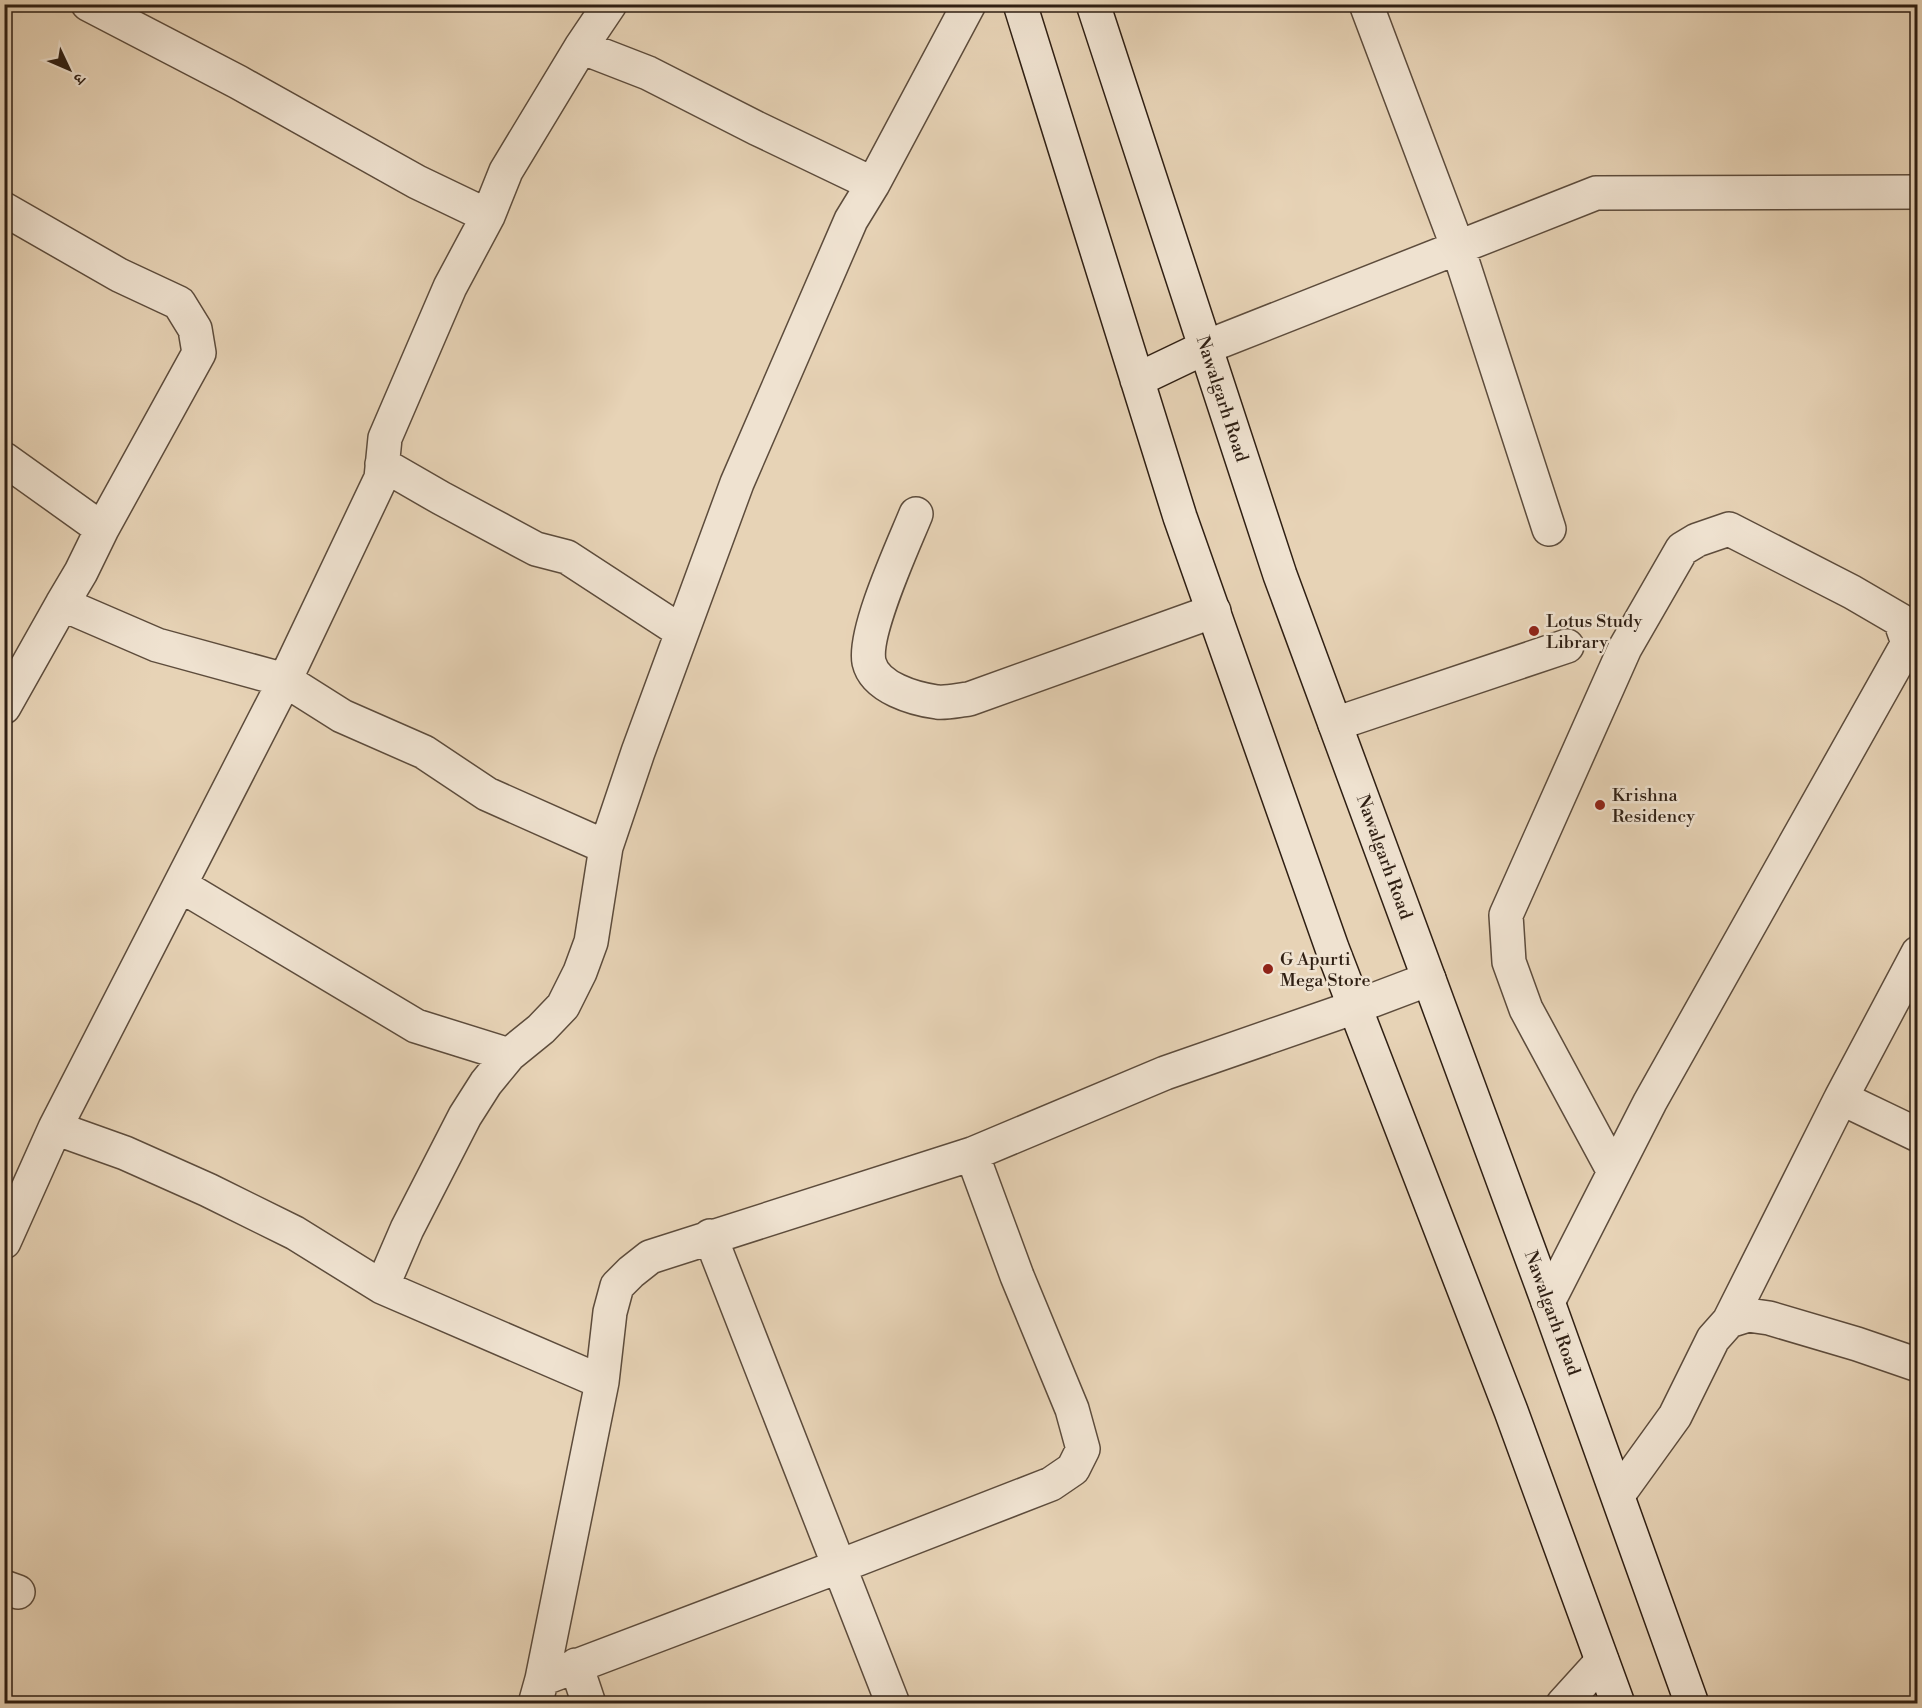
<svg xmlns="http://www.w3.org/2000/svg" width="1922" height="1708" viewBox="0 0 1922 1708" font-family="'Libre Bodoni','Noto Serif Devanagari',serif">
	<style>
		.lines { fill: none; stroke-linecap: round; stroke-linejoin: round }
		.street-casing { stroke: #5d4c3c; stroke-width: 36 }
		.secondary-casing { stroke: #2f1f13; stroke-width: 36 }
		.street { stroke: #efe2d0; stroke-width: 33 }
		.secondary { stroke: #efe2d0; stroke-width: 33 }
		.poi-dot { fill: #8f2418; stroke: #efe2d0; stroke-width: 2 }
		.labels { text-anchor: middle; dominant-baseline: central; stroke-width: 5; stroke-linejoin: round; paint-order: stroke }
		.street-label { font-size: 18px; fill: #2f1f13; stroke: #efe2d0 }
		.poi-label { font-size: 18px; fill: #2f1f13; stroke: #efe2d0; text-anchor: start }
	</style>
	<rect width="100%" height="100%" fill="#e7d3b6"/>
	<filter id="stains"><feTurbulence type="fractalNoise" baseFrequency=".00333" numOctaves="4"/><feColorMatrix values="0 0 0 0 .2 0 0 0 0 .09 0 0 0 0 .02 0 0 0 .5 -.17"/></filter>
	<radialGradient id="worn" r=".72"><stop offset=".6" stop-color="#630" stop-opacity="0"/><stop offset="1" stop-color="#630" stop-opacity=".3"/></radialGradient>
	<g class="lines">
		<defs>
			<path id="street" d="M88,4L238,82L417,182L488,216
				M610,4L581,47L506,171L488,216L450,287L385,438L381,478L285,680L55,1128L125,1153L208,1190L295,1233L382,1287L407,1229L465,1116L486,1083L509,1055L541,1029L563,1006L580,972L591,942L606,847L638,752L737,483L851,220L873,184L969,4
				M1366,4L1458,248L1549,529
				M581,47L648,73L756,128L873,184
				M4,209L119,275L179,303L195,329L199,353L102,529L81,572L62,604
				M1206,347L1596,193L1918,192
				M4,459L102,529
				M382,464L441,498L536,549L567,557L682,632
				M916,514C903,546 863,632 869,662C875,688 915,699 937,702C947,703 959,700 969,699L1214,611
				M4,707L62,604L157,645L285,680L342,716L424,752L487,794L606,847
				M1335,724L1567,646
				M180,885L416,1026L509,1055
				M1841,1098L1918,1135
				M710,1236L893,1704
				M4,1242L55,1128
				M382,1287L602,1382
				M1548,1302L1650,1102L1908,643L1900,620L1852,592L1729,529L1697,540L1682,549L1625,648L1506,915L1509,962L1526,1009L1614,1172
				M1729,1321L1841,1098L1918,953
				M1618,1495L1675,1416L1713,1339L1729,1321L1748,1315L1769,1318L1857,1344L1918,1365
				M4,1587L18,1592
				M576,1665L589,1704
				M542,1679L840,1566L1051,1484L1073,1469L1083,1449L1072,1409L1017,1276L972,1154
				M535,1704L542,1679L602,1382L610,1312L617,1286L631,1272L650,1257L972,1154L1165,1073L1355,1007L1429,979
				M1563,1704L1602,1661"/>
			<path id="secondary" d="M1020,4L1180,517L1332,948L1511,1411L1618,1704
				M1093,4L1280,575L1548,1302L1692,1704
				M1137,380L1206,347"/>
		</defs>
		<use href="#street" class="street-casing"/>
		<use href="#secondary" class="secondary-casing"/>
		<use href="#street" class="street"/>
		<use href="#secondary" class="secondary"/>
	</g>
	<g class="poi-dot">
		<circle cx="1534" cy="631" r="6"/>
		<circle cx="1600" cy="805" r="6"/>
		<circle cx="1268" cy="969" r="6"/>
	</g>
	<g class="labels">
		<g class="street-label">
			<text transform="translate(1222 399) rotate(72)">Nawalgarh Road</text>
			<text transform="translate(1384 857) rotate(70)">Nawalgarh Road</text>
			<text transform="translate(1552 1313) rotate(70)">Nawalgarh Road</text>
		</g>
		<g class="poi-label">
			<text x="1546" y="621">Lotus Study<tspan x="1546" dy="21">Library</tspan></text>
			<text x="1612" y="795">Krishna<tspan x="1612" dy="21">Residency</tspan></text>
			<text x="1280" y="959">G Apurti<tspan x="1280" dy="21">Mega Store</tspan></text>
		</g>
	</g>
	<rect width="1922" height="1708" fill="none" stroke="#e7d3b6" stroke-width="24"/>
	<rect x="6" y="6" width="1910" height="1696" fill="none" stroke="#2f1f13" stroke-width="3"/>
	<rect x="12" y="12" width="1898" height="1684" fill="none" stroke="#2f1f13" stroke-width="1.5"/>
	<g transform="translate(69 69) rotate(134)" stroke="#efe2d0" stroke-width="4.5" paint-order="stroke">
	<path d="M0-4.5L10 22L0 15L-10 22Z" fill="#2f1f13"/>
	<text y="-9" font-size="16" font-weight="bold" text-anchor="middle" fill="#2f1f13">उ</text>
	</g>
	<rect width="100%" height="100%" filter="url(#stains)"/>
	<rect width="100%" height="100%" fill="url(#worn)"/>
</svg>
